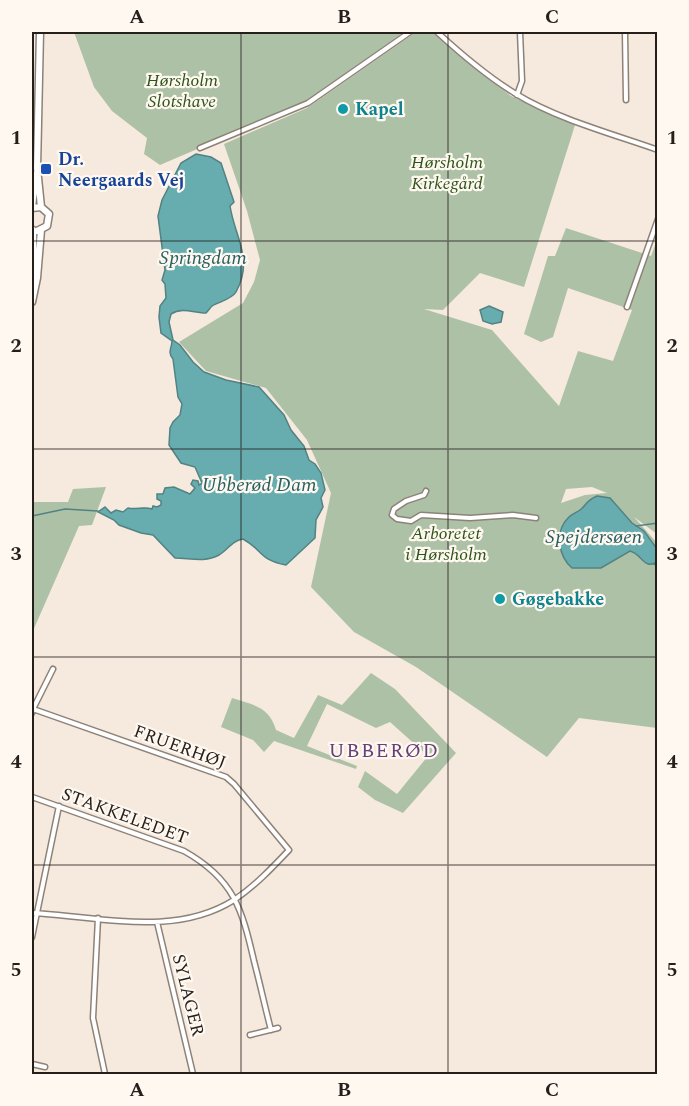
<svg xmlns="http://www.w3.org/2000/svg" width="689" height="1106" viewBox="0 0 689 1106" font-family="Spectral,serif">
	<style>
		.green { fill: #adc1a6; fill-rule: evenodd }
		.water { fill: #67adaf; stroke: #538283; stroke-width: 1.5 }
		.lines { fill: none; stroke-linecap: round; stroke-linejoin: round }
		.stream { stroke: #538283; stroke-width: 1.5 }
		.street-casing { stroke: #8e8278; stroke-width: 7 }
		.secondary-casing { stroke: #8e8278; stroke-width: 9 }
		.street { stroke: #fff; stroke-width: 4 }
		.secondary { stroke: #fff; stroke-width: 6 }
		.grid { fill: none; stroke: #241f1b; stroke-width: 1.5; stroke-opacity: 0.55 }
		.culture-dot { fill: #0f9aa8; stroke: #fff8f0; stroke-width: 2 }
		.transit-dot { fill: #1a4fb4; stroke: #fff8f0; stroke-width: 2 }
		.labels { text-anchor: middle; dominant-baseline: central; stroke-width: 4.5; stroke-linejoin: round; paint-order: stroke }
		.park-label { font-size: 18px; font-style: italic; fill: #2c5519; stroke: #fff8f0 }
		.culture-label { font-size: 18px; font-weight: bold; fill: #0d838f; stroke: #fff8f0; text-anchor: start }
		.transit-label { font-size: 18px; font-weight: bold; fill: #164399; stroke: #fff8f0; text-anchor: start }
		.street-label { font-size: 18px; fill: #241f1b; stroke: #fff8f0 }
		.water-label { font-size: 20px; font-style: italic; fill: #266062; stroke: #fff8f0 }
		.neighbourhood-label { font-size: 20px; letter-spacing: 1.5px; fill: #643f78; stroke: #fff8f0 }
		.neatline { fill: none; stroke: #241f1b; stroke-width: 2 }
		.grid-label { font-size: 20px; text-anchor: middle; font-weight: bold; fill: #241f1b }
	</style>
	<rect width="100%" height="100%" fill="#f6e9de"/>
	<path class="green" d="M74,32H404L302,104L160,165L144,154L147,138L112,111L94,87Z
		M416,32H433L469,63L511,96L575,125L524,287L480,273L443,310L424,309L492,330L559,406L578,351L613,361L632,310L568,288L553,337L541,342L524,334L548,256H555L566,228L651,256L657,240V534L634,517L657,543V728L579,718L547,757L416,667L354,632L311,587L331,493L307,440L266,388L206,371L179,342L243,303L254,282L260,260L247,211L224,144L307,108ZM592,487L607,493L585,495L561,503L566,489Z
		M106,487L92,525L79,526L32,633V502H68L73,489Z
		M371,673L395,689L456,753L403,813L375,800L358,787L365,771L397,794L428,756L390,722L376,728L327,704L307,746L357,766L356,769L274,741L264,752L253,740L221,727L232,698C253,705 269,706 276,730L294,738L318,695L342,705Z"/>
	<path class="water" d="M196,154L211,157L221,163L234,202L230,206C235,238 254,259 236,292C232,299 219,302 212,306C210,308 208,311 206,313C194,313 182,307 171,314L169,322L173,340L180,345L193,362L204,372L226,380L259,387L284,415L291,430L304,446L309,460L315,464L321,473L325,490L321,498L323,507L316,520L315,538L286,565C259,560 263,550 243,539C231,541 228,550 219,555C204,563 190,558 175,558L153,535L141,533L119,525L114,520L98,512L105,507L111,513L116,510L123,512L128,508C136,510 144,506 152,509L153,506L157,507L161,505V501L157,499V494H163L165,488L174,487L190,494L195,488L191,484L193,480L198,481L199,485L202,483L195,467L181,463L169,445L170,428L173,422L180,415L182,404L178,397L173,359C167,352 172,348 172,341L161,333L159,317L160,306L166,298L165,284L162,280L165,270L158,216L162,200L181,163Z
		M489,306L503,312L501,322L492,324L483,321L480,310Z
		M597,496L610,498L632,523L644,531L657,549V562C644,570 642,554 630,551L601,568H572C559,557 554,532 568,518C571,514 576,513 580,510C588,504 584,502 597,496Z"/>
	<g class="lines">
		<path class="stream" d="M32,516L65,509L98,511
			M636,526L658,523
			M654,564L658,567"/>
		<defs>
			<path id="street" d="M437,32C461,54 488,77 516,94C557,119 613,134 658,150
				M625,32L626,100
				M517,95L522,81L520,32
				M200,148L308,103L410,32
				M627,307L658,219
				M426,491L424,495L406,501L394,509L392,515L397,519L411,521L421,515L470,518L513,515L536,518
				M33,709L53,669
				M32,713L33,709L226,777L234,784L289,850C272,868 255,886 234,900C174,938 98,916 32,913
				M32,797L184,851C234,879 242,909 254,961C260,984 265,1007 271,1030
				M98,918L93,1018L105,1074
				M157,922L193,1074
				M32,937L59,806
				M250,1035L278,1028
				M32,1064L45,1067"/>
			<path id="secondary" d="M40,32L37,168L41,207
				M32,207L36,174
				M32,208L41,207L49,214L47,226L37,231
				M33,230L34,285
				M32,302L37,278L41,230"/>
		</defs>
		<use href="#street" class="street-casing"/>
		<use href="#secondary" class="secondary-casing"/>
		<use href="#street" class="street"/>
		<use href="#secondary" class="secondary"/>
	</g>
	<path class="grid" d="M241,32V1074M448,32V1074M32,241H658M32,449H658M32,657H658M32,865H658"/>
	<g class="culture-dot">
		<circle cx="343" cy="109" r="6"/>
		<circle cx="500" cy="599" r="6"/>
	</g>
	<rect class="transit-dot" x="40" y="163" width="12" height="12" rx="3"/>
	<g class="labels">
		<g class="park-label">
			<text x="182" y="80">Hørsholm<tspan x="182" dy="21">Slotshave</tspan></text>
			<text x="447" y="162">Hørsholm<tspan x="447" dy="21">Kirkegård</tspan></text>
			<text x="446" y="533">Arboretet<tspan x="446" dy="21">i Hørsholm</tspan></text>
		</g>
		<g class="culture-label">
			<text x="355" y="109">Kapel</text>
			<text x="512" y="599">Gøgebakke</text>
		</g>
		<g class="transit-label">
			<text x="58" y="159">Dr.<tspan x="58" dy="21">Neergaards Vej</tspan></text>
		</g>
		<g class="street-label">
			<text transform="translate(180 747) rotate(20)">FRUERHØJ</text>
			<text transform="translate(125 816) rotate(20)">STAKKELEDET</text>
			<text transform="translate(188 995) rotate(76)">SYLAGER</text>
		</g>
		<g class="water-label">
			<text x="203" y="258">Springdam</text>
			<text x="259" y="485">Ubberød Dam</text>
			<text x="594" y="537">Spejdersøen</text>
		</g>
		<g class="neighbourhood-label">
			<text x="384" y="751">UBBERØD</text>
		</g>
	</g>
	<rect width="689" height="1106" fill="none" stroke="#fff8f0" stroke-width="66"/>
	<rect x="33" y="33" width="623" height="1040" class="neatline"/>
	<g class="grid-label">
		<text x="137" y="23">A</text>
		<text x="344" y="23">B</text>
		<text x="552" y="23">C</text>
		<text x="16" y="144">1</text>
		<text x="672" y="144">1</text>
		<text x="16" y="352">2</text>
		<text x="672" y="352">2</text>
		<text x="16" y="560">3</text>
		<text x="672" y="560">3</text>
		<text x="16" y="768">4</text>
		<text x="672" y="768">4</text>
		<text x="16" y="976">5</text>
		<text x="672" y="976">5</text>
		<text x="137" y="1096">A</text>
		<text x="344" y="1096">B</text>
		<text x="552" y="1096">C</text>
	</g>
</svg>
